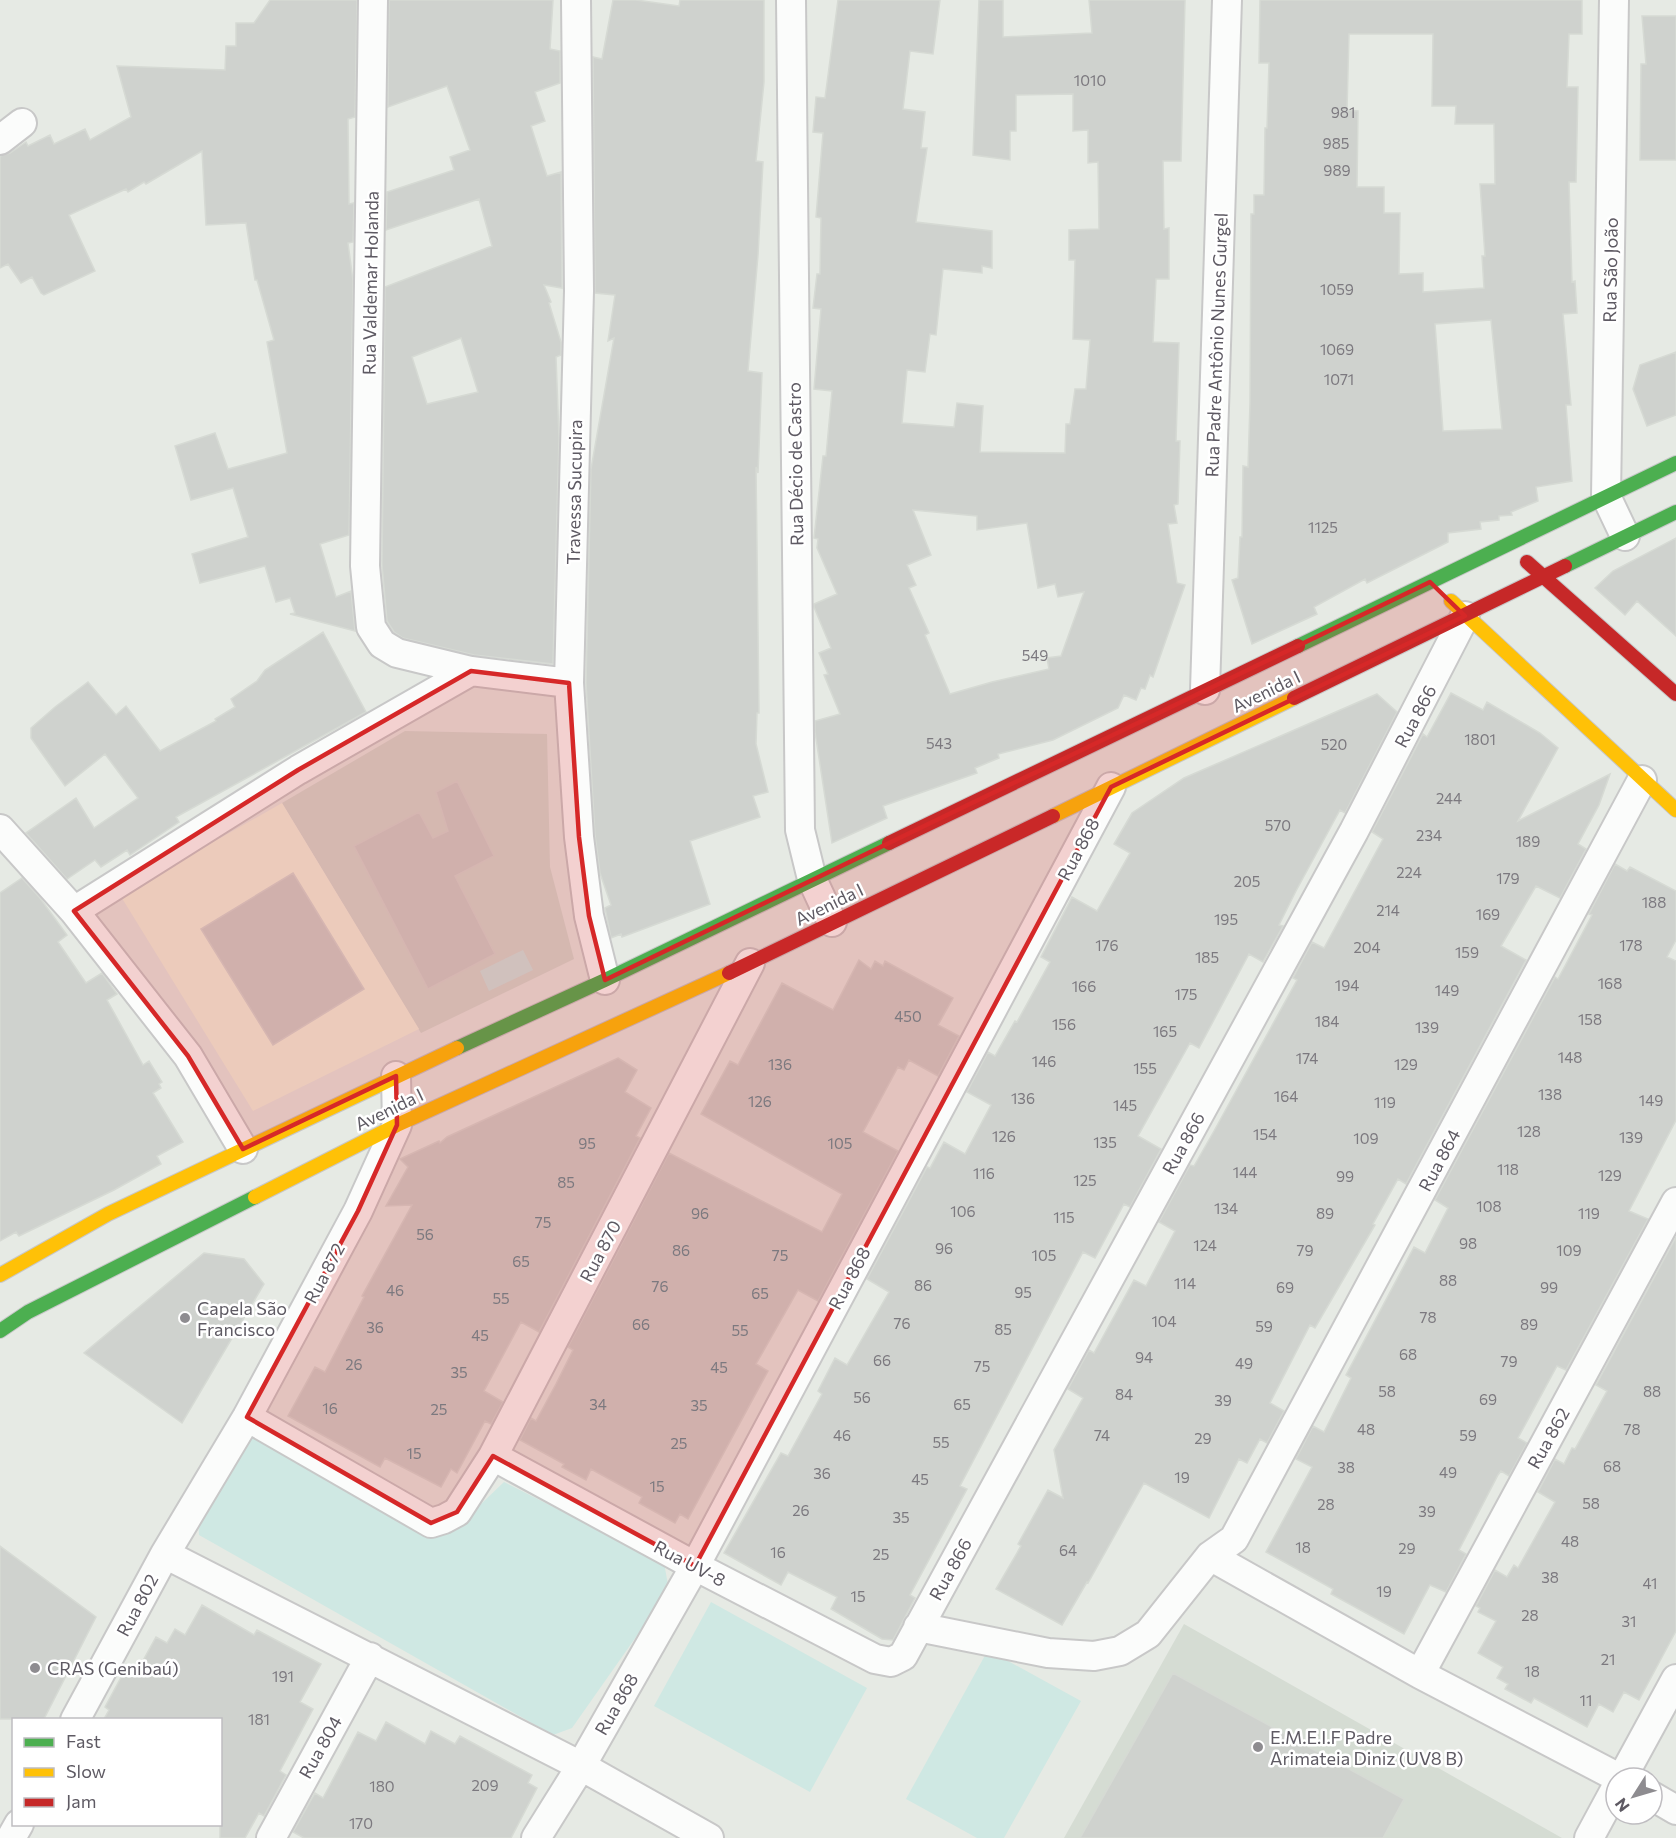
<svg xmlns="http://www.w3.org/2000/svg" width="1676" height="1838" viewBox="0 0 1676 1838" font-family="Commissioner,sans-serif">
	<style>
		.education { fill: #d5dcd3 }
		.medical { fill: #f2f4e0 }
		.green { fill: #cfe8e3 }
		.building { fill: #cfd2ce; stroke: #d6dad4; stroke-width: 1.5; fill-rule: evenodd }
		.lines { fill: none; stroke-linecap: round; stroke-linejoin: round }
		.street-casing { stroke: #c8c8c8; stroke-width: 32 }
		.fast-casing { stroke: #c7c7c8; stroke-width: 16 }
		.slow-casing { stroke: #c7c7c8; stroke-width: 16 }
		.jam-casing { stroke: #c7c7c8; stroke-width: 16 }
		.street { stroke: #fbfcfb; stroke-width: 28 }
		.fast { stroke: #4caf50; stroke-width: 14 }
		.slow { stroke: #ffc107; stroke-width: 14 }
		.jam { stroke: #c62828; stroke-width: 14 }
		.marked { fill: #d62828; fill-opacity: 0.2; stroke: #d62828; stroke-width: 4.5; stroke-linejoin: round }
		.poi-dot { fill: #8e8c90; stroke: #fff; stroke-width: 2 }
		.labels { text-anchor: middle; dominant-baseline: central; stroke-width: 5; stroke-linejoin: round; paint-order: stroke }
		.number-label { font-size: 15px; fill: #7c797f }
		.street-label { font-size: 18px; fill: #5e5a63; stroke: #fff }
		.poi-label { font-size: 18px; fill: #5e5a63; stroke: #fff; text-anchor: start }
	</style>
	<rect width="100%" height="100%" fill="#e6eae4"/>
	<path class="education" d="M405,731L547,734L550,867L574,959L421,1033L282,803Z
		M1184,1624L1562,1838H1064Z"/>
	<path class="medical" d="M282,803L419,1029L253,1111L120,895Z"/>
	<path class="green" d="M523,950L533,970L489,991L480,971Z
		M260,1433L459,1525L504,1482L664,1563L669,1590L572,1728L553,1735L199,1535L198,1511L236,1437Z
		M711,1602L867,1688L810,1792L654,1706Z
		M988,1650L1081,1701L1004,1838H977L906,1799Z"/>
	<path class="building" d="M270,0H357L355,117L348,119L349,204L354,203L353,242L348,243L353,281L349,535L320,544L336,597L351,591L355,631L290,614L295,613L290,598L276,602L265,566L200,583L192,554L248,537L233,488L191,500L175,446L215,433L228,469L287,453L267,342L274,340L257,280H255L246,223L206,225L202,151L146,184L144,182L128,192L126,189L69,215L95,271L44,295L41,293L32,277L21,283L8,264L0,268V156L10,153L26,142L28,146L50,135L54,144L85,129L90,140L131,117L117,66L225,70L226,46H236V23H254Z
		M389,0H553L550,49L560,51V83L535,92L545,121L531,126L547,176L561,172L562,288L544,285L551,302L549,303L561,342V355L556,357L559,438L553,664L474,655L403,638L394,632L387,621L382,565L385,287L492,246L479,199L386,230L387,192L454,170L450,157L470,150L447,86L388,107ZM461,338L478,392L427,404L412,357Z
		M613,0H636L679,6L680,0H764V82L756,161L763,162L758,255L748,371L762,373L758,473L756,467L759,713H757L756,744L768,792L753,796L760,817L690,841L710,904L622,937L621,934L611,938L605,908L611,905L600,873L595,835L586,683L591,469L614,338L608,341L615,295L595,293L593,57L602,59Z
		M838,0H940L933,54L910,51L903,109L925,112L921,148H927L916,222L992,231V268L982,266V273L943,269L936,335L930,334L925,372L907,370L902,423L954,427L957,403L983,406L980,452L1065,453L1066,424H1070L1075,389H1086L1090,340L1073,339L1075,260H1069V230L1099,229L1098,162L1088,163V130L1073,131V94L1016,95V131H1010V160L973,155L979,0H1003V37L1092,33L1089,0H1185L1181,161H1163L1164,229L1169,228V279H1156L1153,342L1179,343L1176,441H1180L1178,504L1174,505L1177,523L1168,524L1177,583L1185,585L1153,677L1150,675L1145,689L1141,688L1136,700L1124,695L1118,708L1053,740L998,754L999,758L975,768L977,773L883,806L887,818L832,843L815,732V721L840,714L824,675L828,674L819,653L831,648L814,607V604L837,594L817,548L818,539L814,538L823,456H826L832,391L814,389L821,309L813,308L817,274H820L821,218L816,217L823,133L813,132L816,97L825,98ZM913,510L977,516V530L1027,523L1038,588L1055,584L1058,597L1084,592L1061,656L1047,658L1049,669L992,682L950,694L925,635L929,633L909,588L916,585L907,565L931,555Z
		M1260,0H1582V34H1569L1567,87H1578L1576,182H1569L1572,282L1575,281L1577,313L1563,314L1571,405H1566L1572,481L1536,487L1538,501L1511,512L1512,515L1499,516V520L1480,522L1481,529L1448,533V542L1367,583L1365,579L1314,607L1317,614L1252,644L1232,580L1238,578L1240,537H1242L1243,466L1248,467L1250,403L1251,214H1254V195H1264L1265,128H1267L1269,63H1259ZM1349,34H1433L1432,106H1456L1455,124H1494L1495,184H1480L1485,256H1482L1484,288L1423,292V273L1399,274L1400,213H1384V187H1357L1358,111L1347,110ZM1491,320L1502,429L1443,431L1435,324Z
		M1642,16H1676V160H1640L1641,64H1646Z
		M1676,352V415L1647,426L1633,389L1640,365Z
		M1676,538V636L1637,601L1625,615L1595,588L1613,571Z
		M323,632L366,712L176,817L179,822L130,855L127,850L101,867L95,860L67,879L26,833L76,798L94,828L138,798L105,754L65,786L31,738V728L55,707L88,682L116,715L126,706L160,751L216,721L215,719L235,707L231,699L257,681L265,670Z
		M1451,693L1483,710L1487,702L1540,733L1558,748L1518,821L1610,774L1599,805L1578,844L1586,849L1560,898L1536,886L1501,946L1526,960L1406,1184L1398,1179L1373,1224L1375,1225L1315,1328L1310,1325L1270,1403L1284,1411L1267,1443L1260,1439L1247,1463L1239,1459L1209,1518L1144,1483L1088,1583L1087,1582L1062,1625L996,1589L1021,1546L1018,1544L1048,1490L1063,1498L1054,1450L1083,1398L1068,1389L1089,1350L1094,1353L1134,1280L1146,1286L1175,1231L1159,1222L1190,1165L1194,1166L1214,1131L1297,980L1293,978L1312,942L1324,948L1383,839L1372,832L1423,734L1427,737Z
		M1377,694L1397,712L1345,813L1340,810L1296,891L1279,925L1283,926L1263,962L1249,954L1199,1048L1190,1043L1138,1136L1161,1149L1130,1207L1124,1204L1095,1258L1083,1252L960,1486L967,1489L910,1595L915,1598L893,1640L882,1639L831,1609L837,1597L788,1572L781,1585L724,1553L781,1453L788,1456L822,1394L818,1391L835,1358L847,1365L889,1292L867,1279L927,1167L930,1168L944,1142L965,1154L991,1105L967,1092L988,1052L995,1056L1015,1021L1017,1022L1050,962L1041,957L1072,897L1097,911L1130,853L1114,844L1132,813L1184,778Z
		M457,781L494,856L455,876L495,954L428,989L354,846L419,812L433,838L448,831L436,792Z
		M1615,864L1627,871L1630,867L1676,891V940L1667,957L1676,961V1120L1629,1211L1648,1219L1566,1370L1557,1366L1518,1438L1527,1443L1509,1476L1501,1471L1498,1475L1459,1550L1466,1554L1446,1592L1430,1585L1404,1634L1331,1594L1333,1589L1266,1552L1312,1467L1296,1459L1313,1426L1324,1432L1351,1378L1346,1375L1414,1247L1425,1253L1448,1208L1435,1200L1555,977L1558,979L1592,915L1589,914Z
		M293,873L364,989L273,1045L201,929Z
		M22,878L40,898L67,935L58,942L86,983L102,973L117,994L107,1000L143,1065L149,1061L162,1082L159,1084L161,1088L153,1093L183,1142L157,1156L161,1164L114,1190L19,1236L16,1232L0,1241V893Z
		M859,960L871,969L875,961L883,966L885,961L953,998L938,1025L959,1036L938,1076L909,1060L904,1070L898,1067L863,1132L898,1151L818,1301L798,1290L756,1364L768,1371L688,1519L680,1514L675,1523L639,1503L642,1497L591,1469L586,1480L562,1467L564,1464L520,1440L531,1418L536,1421L556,1384L573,1350L568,1347L669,1153L822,1232L842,1194L701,1114L730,1061L738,1065L782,983L833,1010Z
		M618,1058L637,1070L625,1092L651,1108L636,1136L640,1138L539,1332L521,1322L484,1391L503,1402L491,1424L485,1421L457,1473L451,1469L441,1487L385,1458L380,1467L288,1416L315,1367L325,1372L364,1297L362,1296L412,1205L386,1206L408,1167L400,1159L439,1141L440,1143L447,1137Z
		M1676,1237V1631L1639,1700L1624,1692L1613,1712L1599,1704L1587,1727L1534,1698L1531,1703L1505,1689L1508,1684L1497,1678L1503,1667L1478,1653L1496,1621L1478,1612L1480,1608L1476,1606L1495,1570L1507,1577L1514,1565L1518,1568L1532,1543L1555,1502L1538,1492L1555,1459L1564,1464L1572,1448L1575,1449L1607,1391L1596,1385Z
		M204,1253L244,1259L264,1284L182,1423L84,1353Z
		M0,1546L96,1617L44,1719H0Z
		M202,1605L254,1635L257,1630L321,1664L300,1702L313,1709L280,1771L286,1775L264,1816L259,1813L245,1838H220V1719H104L109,1710L105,1707L125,1670L135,1675L156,1637L167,1643L175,1629L185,1635Z
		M1173,1673L1404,1799L1383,1838H1080Z
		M386,1722L425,1744L431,1731L455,1744L460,1736L532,1775L528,1783L537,1788L511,1838H304L293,1832L315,1793L323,1798L358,1732L376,1741Z"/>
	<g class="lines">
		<defs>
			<path id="street" d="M373,0L365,566L371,627L382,644L397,653L471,671L569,683
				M576,0L579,291L569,683L579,837L589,916L605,980
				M791,0L800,830L812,879L832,922
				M1614,0L1606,496L1625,536
				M0,140L22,123
				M1205,690L1227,0
				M0,829L74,911L188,1056L243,1149
				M74,911L298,770L471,671
				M247,1417L431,1523L444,1519L457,1512L493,1456L750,963
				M493,1456L695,1566L875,1659L891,1662L903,1656L1354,831L1465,616
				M165,1554L581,1766L709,1838
				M1210,1556L1420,1674L1619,1778
				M918,1627L1048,1653L1094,1656L1120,1651L1148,1634L1210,1556L1234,1539L1642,780
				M1420,1674L1676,1202
				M75,1720L165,1554L247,1417L358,1211L397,1125L396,1076
				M1622,1778L1676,1679
				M1652,1796L1676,1810
				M11,1838L19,1824
				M271,1838L370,1657
				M536,1838L581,1766L695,1566L1111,787
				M1589,1838L1616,1788"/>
			<path id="fast" d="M1565,566L1676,512
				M1298,646L1676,463
				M457,1048L605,980L889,843
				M0,1331L28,1312L255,1197"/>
			<path id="slow" d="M1451,601L1676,810
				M1053,816L1294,698
				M255,1197L397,1125L729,973
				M0,1275L108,1214L457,1048"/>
			<path id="jam" d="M1527,562L1676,694
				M1294,698L1565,566
				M889,843L1298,646
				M729,973L1053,816"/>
		</defs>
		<use href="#street" class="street-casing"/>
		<use href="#fast" class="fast-casing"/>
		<use href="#slow" class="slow-casing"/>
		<use href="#jam" class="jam-casing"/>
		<use href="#street" class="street"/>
		<use href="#fast" class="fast"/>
		<use href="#slow" class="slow"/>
		<use href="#jam" class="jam"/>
	</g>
	<path class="marked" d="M1430,582L1465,616L1111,787L695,1566L493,1456L457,1512L431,1523L247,1417L358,1211L397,1125L396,1076L243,1149L188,1056L74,911L298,770L471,671L569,683L579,837L589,916L605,980Z"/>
	<g class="poi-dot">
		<circle cx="185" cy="1318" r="6"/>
		<circle cx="35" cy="1668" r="6"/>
		<circle cx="1258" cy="1747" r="6"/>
	</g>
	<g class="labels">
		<g class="number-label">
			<text x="1090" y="80">1010</text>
			<text x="1343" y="112">981</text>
			<text x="1336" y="143">985</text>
			<text x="1337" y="170">989</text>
			<text x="1337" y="289">1059</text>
			<text x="1337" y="349">1069</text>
			<text x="1339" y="379">1071</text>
			<text x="1323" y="527">1125</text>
			<text x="1035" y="655">549</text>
			<text x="1480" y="739">1801</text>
			<text x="939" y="743">543</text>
			<text x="1334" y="744">520</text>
			<text x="1449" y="798">244</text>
			<text x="1278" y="825">570</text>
			<text x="1429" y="835">234</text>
			<text x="1528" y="841">189</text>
			<text x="1409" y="872">224</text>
			<text x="1508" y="878">179</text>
			<text x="1247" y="881">205</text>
			<text x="1654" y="902">188</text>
			<text x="1388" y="910">214</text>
			<text x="1488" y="914">169</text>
			<text x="1226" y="919">195</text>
			<text x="1107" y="945">176</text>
			<text x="1631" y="945">178</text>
			<text x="1367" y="947">204</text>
			<text x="1467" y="952">159</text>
			<text x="1207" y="957">185</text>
			<text x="1610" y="983">168</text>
			<text x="1347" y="985">194</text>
			<text x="1084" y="986">166</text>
			<text x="1447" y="990">149</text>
			<text x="1186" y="994">175</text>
			<text x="908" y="1016">450</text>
			<text x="1590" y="1019">158</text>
			<text x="1327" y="1021">184</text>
			<text x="1064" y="1024">156</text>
			<text x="1427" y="1027">139</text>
			<text x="1165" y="1031">165</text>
			<text x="1570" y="1057">148</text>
			<text x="1307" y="1058">174</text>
			<text x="1044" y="1061">146</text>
			<text x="780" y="1064">136</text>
			<text x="1406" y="1064">129</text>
			<text x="1145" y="1068">155</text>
			<text x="1550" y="1094">138</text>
			<text x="1286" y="1096">164</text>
			<text x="1023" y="1098">136</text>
			<text x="1651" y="1100">149</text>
			<text x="760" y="1101">126</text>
			<text x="1385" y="1102">119</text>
			<text x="1125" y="1105">145</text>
			<text x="1529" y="1131">128</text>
			<text x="1265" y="1134">154</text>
			<text x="1004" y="1136">126</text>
			<text x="1631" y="1137">139</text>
			<text x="1366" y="1138">109</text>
			<text x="1105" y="1142">135</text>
			<text x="587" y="1143">95</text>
			<text x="840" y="1143">105</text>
			<text x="1508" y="1169">118</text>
			<text x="1245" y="1172">144</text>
			<text x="984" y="1173">116</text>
			<text x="1610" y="1175">129</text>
			<text x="1345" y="1176">99</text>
			<text x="1085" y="1180">125</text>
			<text x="566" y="1182">85</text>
			<text x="1489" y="1206">108</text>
			<text x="1226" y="1208">134</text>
			<text x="963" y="1211">106</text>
			<text x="700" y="1213">96</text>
			<text x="1325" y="1213">89</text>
			<text x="1589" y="1213">119</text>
			<text x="1064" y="1217">115</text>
			<text x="543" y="1222">75</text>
			<text x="425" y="1234">56</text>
			<text x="1468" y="1243">98</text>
			<text x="1205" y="1245">124</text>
			<text x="944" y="1248">96</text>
			<text x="681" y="1250">86</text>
			<text x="1305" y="1250">79</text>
			<text x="1569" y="1250">109</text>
			<text x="780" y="1255">75</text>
			<text x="1044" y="1255">105</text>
			<text x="521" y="1261">65</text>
			<text x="1448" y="1280">88</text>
			<text x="1185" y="1283">114</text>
			<text x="923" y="1285">86</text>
			<text x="660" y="1286">76</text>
			<text x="1285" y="1287">69</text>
			<text x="1549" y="1287">99</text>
			<text x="395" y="1290">46</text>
			<text x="1023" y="1292">95</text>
			<text x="760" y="1293">65</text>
			<text x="501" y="1298">55</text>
			<text x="1428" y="1317">78</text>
			<text x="1164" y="1321">104</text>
			<text x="902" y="1323">76</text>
			<text x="641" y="1324">66</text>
			<text x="1529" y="1324">89</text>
			<text x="1264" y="1326">59</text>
			<text x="375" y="1327">36</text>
			<text x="1003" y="1329">85</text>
			<text x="740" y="1330">55</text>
			<text x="480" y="1335">45</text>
			<text x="1408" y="1354">68</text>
			<text x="1144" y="1357">94</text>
			<text x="882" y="1360">66</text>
			<text x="1509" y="1361">79</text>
			<text x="1244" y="1363">49</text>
			<text x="354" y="1364">26</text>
			<text x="982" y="1366">75</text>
			<text x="719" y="1367">45</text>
			<text x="459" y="1372">35</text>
			<text x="1387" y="1391">58</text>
			<text x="1652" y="1391">88</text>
			<text x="1124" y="1394">84</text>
			<text x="862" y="1397">56</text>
			<text x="1488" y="1399">69</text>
			<text x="1223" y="1400">39</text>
			<text x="598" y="1404">34</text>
			<text x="962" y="1404">65</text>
			<text x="699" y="1405">35</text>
			<text x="330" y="1408">16</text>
			<text x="439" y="1409">25</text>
			<text x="1366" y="1429">48</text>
			<text x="1632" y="1429">78</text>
			<text x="842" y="1435">46</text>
			<text x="1102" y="1435">74</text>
			<text x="1468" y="1435">59</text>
			<text x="1203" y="1438">29</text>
			<text x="941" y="1442">55</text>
			<text x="679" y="1443">25</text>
			<text x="414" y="1453">15</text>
			<text x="1612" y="1466">68</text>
			<text x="1346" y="1467">38</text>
			<text x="1448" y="1472">49</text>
			<text x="822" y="1473">36</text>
			<text x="1182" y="1477">19</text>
			<text x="920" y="1479">45</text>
			<text x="657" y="1486">15</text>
			<text x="1591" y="1503">58</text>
			<text x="1326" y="1504">28</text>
			<text x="801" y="1510">26</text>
			<text x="1427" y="1511">39</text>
			<text x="901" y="1517">35</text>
			<text x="1570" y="1541">48</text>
			<text x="1303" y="1547">18</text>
			<text x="1407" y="1548">29</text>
			<text x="1068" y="1550">64</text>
			<text x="778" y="1552">16</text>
			<text x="881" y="1554">25</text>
			<text x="1550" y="1577">38</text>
			<text x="1650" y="1583">41</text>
			<text x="1384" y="1591">19</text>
			<text x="858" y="1596">15</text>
			<text x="1530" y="1615">28</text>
			<text x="1629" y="1621">31</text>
			<text x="1608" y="1659">21</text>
			<text x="1532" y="1671">18</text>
			<text x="283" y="1676">191</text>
			<text x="1586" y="1700">11</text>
			<text x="259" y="1719">181</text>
			<text x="485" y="1785">209</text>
			<text x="382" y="1786">180</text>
			<text x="361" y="1823">170</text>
		</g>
		<g class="street-label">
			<text transform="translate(1610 270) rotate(-89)">Rua São João</text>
			<text transform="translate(370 283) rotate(-89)">Rua Valdemar Holanda</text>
			<text transform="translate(1216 345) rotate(-88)">Rua Padre Antônio Nunes Gurgel</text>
			<text transform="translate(795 464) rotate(-91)">Rua Décio de Castro</text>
			<text transform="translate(574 492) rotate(-89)">Travessa Sucupira</text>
			<text transform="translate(1266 691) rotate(-26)">Avenida I</text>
			<text transform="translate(1415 716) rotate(-62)">Rua 866</text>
			<text transform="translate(1078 849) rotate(-62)">Rua 868</text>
			<text transform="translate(829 904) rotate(-26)">Avenida I</text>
			<text transform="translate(389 1109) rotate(-26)">Avenida I</text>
			<text transform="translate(1183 1143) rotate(-61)">Rua 866</text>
			<text transform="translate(1439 1160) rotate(-62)">Rua 864</text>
			<text transform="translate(600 1251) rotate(-62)">Rua 870</text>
			<text transform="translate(324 1273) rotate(-62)">Rua 872</text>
			<text transform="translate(849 1278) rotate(-62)">Rua 868</text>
			<text transform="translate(1548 1438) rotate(-61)">Rua 862</text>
			<text transform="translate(690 1563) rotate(28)">Rua UV-8</text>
			<text transform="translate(950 1569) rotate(-61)">Rua 866</text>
			<text transform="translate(137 1605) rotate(-62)">Rua 802</text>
			<text transform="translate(616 1704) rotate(-60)">Rua 868</text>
			<text transform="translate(320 1747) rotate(-61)">Rua 804</text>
		</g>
		<g class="poi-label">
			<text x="197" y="1308">Capela São<tspan x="197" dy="21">Francisco</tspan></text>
			<text x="47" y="1668">CRAS (Genibaú)</text>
			<text x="1270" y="1737">E.M.E.I.F Padre<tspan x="1270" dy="21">Arimateia Diniz (UV8 B)</tspan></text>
		</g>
	</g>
	<rect x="12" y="1718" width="210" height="108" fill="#ffffff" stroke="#bfbdc1" stroke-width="1.5"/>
	<rect x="24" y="1738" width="30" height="9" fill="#4caf50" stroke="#bfbdc1" stroke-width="1.5"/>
	<text x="66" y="1748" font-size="18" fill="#5e5a63">Fast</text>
	<rect x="24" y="1768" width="30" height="9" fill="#ffc107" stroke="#bfbdc1" stroke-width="1.5"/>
	<text x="66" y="1778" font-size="18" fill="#5e5a63">Slow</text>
	<rect x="24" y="1798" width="30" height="9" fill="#c62828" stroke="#bfbdc1" stroke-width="1.5"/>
	<text x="66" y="1808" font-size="18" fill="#5e5a63">Jam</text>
	<g transform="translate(1634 1796) rotate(233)"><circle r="28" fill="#ffffff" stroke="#bfbdc1" stroke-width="1.5"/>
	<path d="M0-4.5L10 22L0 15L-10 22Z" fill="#8e8c90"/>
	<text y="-9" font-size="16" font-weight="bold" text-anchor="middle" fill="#5e5a63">N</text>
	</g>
</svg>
